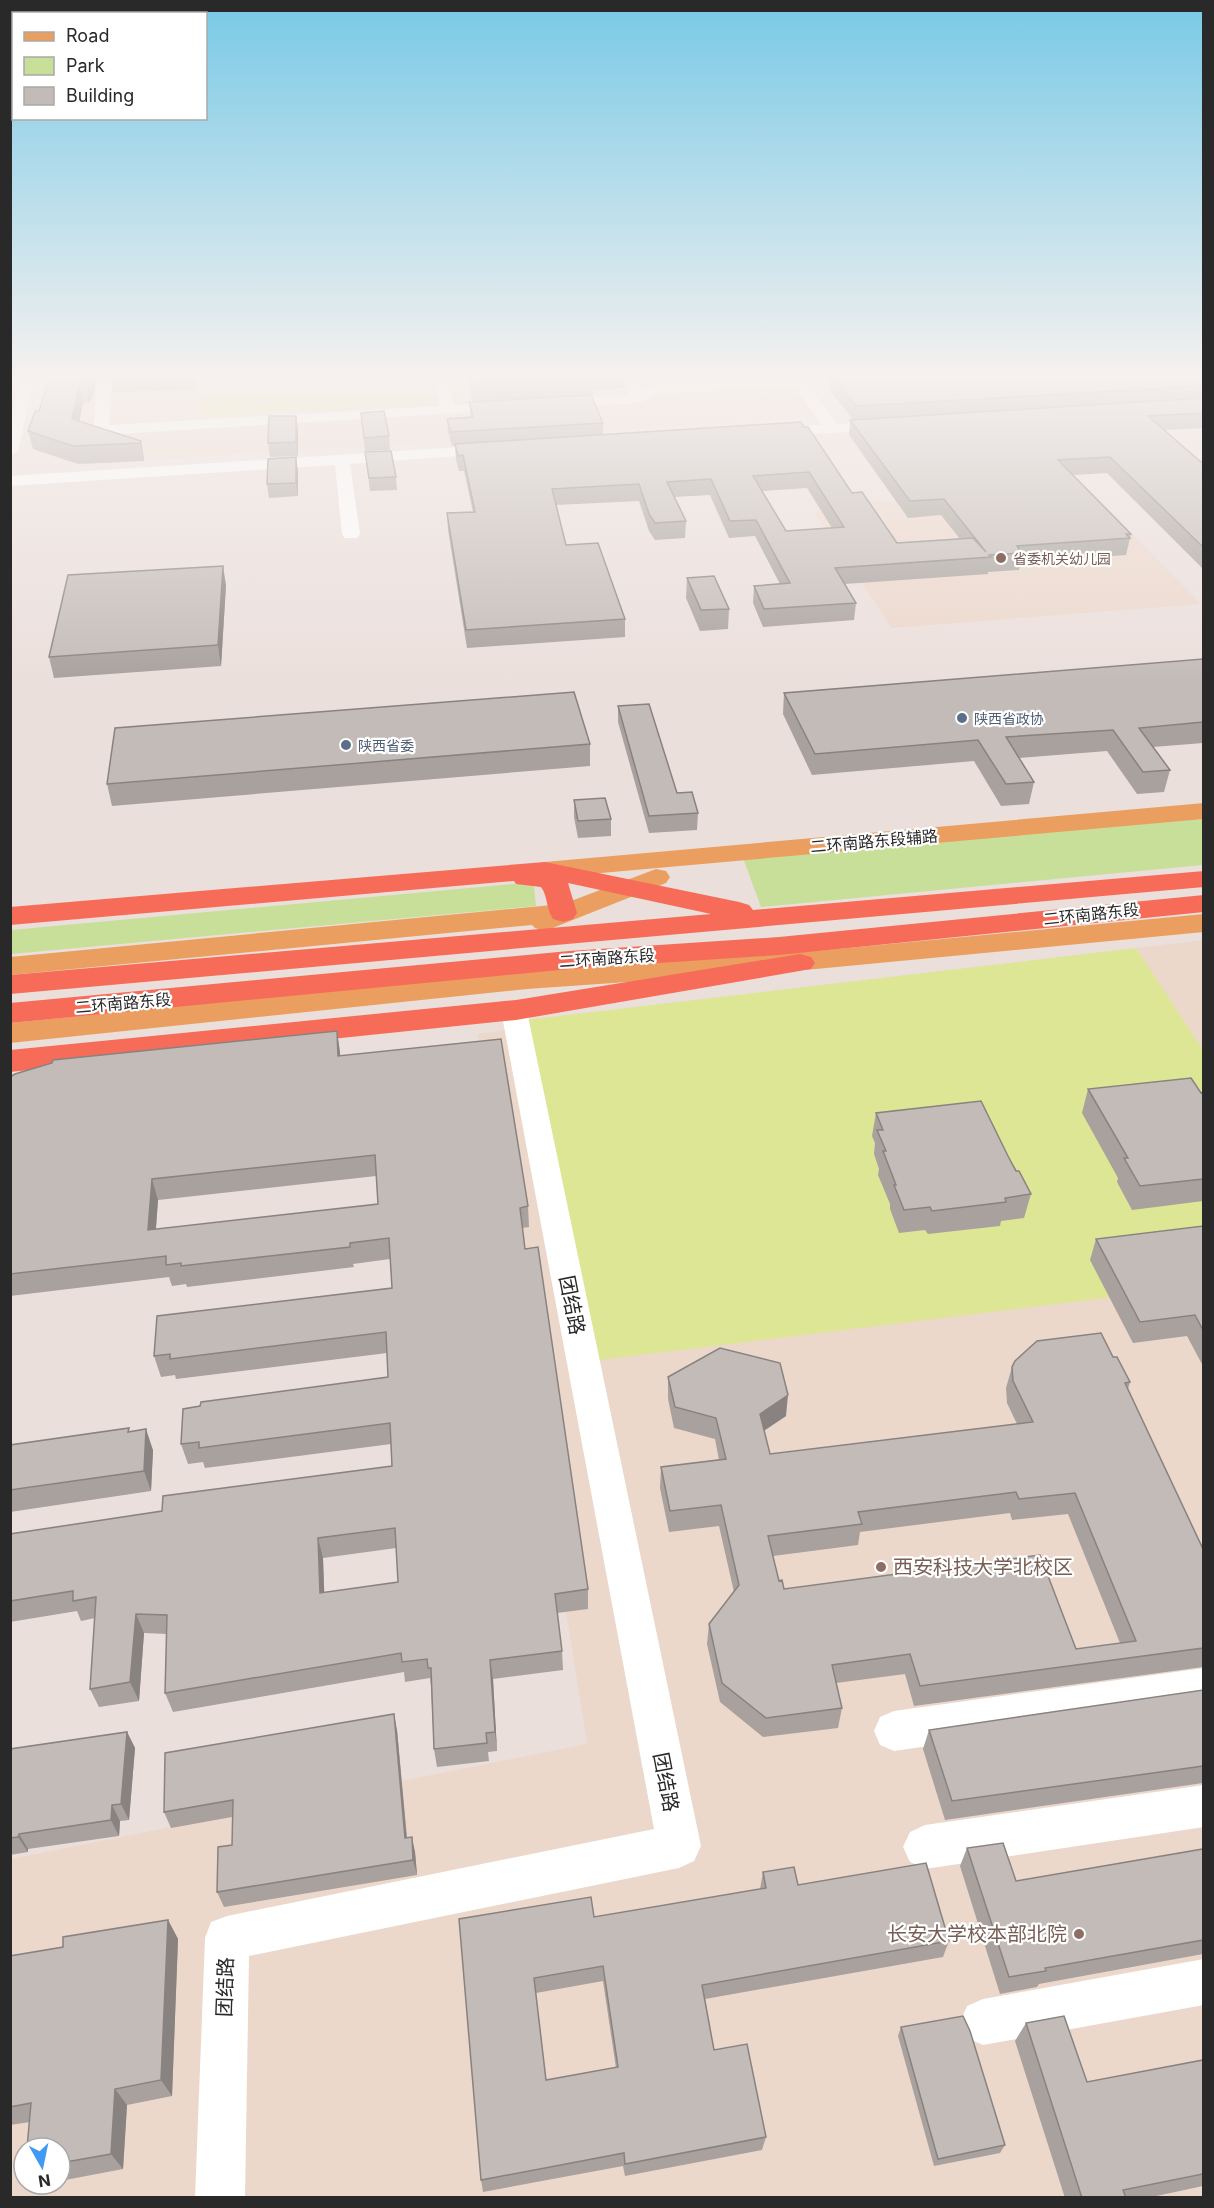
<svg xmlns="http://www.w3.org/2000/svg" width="1214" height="2208" viewBox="0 0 1214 2208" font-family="Inter,'Noto Sans SC',sans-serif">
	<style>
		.education { fill: #ecd7cb; fill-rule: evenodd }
		.green { fill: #c7df99 }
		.pitch { fill: #dde695 }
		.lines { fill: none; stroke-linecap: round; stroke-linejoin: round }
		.minor { fill: #fff; fill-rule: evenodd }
		.major { fill: #ea9f60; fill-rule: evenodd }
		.highway { fill: #f76c59; fill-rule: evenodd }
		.wall { fill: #a8a19d; fill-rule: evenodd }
		.shaded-wall { fill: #888380 }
		.building { fill: #c3bbb7; stroke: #888380; stroke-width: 1.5; fill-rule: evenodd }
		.education-dot { fill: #8d6e63; stroke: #fff; stroke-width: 2 }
		.service-dot { fill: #5c6f8a; stroke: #fff; stroke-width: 2 }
		.labels { text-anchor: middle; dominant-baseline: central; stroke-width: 4.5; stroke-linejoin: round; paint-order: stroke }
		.far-education-label { font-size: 14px; fill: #785e54; stroke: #fff; text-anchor: start }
		.far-service-label { font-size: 14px; fill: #4e5e75; stroke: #fff; text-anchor: start }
		.street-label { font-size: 16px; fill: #292929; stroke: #fff }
		.near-street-label { font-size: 20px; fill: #292929; stroke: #fff }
		.near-education-label { font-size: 20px; fill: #785e54; stroke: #fff; text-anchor: start }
	</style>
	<rect width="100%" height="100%" fill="#ebdfdb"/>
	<path class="education" d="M60,375H793L825,416L84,464L44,454Z
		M1079,489L1091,491L1201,604L892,628L814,512L842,504Z
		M1203,940V2197L11,2198V1859L587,1744L503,1212L478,1034L772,991ZM24,2148H60V2184H24Z"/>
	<path class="green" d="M1203,819V865L761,907L743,858Z
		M525,883L534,886L536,906L11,954V930Z"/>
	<path class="pitch" d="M207,375H425L432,404L201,417Z
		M1136,948L1203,1050V1286L583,1362L516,1021Z"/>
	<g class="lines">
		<path class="minor" d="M21,375L93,376L86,380L33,384L18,451L10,456V417L19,385H10V377Z
			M98,375H112L109,425L440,406L433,375H447L454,405L508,402L515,406L508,410L101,435L93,430Z
			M620,375H634L642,391L655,385L789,379L786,375H801L837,424L889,420L897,425L889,430L768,436L765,433L773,428L822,425L795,387L658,393L639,403L554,408L547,404L554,400L630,395Z
			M493,445L499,447L501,450L499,453L350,464L360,534L357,538H345L342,534L335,465L10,486V476Z
			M516,1002L525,1004L529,1010V1021L701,1846L694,1861L679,1868L249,1956L245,2198H195L205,1938L211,1922L227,1916L654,1829L503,1021V1010L507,1004Z
			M1204,1668V1706L894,1751L880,1745L874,1731L880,1717L894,1711Z
			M1204,1785V1827L925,1869L910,1862L903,1847L910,1832L925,1825Z
			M1204,1959V2005L983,2045L967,2038L960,2022L967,2006L983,1999Z"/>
		<path class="major" d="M10,375H19L10,381Z
			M1204,803V819L545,878L535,876L531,870L535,864L545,862Z
			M656,869L666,871L670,877L666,883L545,931L535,928L532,925L10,975V957L563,904Z
			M1204,914V932L816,969L527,989L10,1043V1023L527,971L816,951Z"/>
		<path class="highway" d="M545,862L739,902L749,905L753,910L1204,871V887L10,994V975L711,914L568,883L577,913L573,919L563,922L553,919C546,909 548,896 541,887L516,884L514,881L10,925V907Z
			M1204,895V912L779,955L569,969L10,1023V1003L569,951L779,937Z
			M800,954L811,957L815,963L811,969L516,1020L10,1072V1050L516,1000Z"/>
	</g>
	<path class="wall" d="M50,375L96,381L94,393L89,403H83L79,422L141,441L144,461L78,464L33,449L28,431L39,411Z
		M110,375H196L195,390L113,392Z
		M469,375H624V388L593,390V395H591L603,423V435L801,422L852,493L897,543L960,539L941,515L908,518L849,435L850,420H853L830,390L831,385L823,375H1203V428L1164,430L1201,462H1203V569L1107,473L1073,475L1131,534L1126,555L1020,563L1019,570L988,572V574L845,584L856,603L854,620L763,627L753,603L754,586L780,584L755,536L729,538L710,495L674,497L686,521L685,538L655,540L649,531L639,501L556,505L566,545L625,619V637L467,648L448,530L447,513L473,512L464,471H459L456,460L455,446H452L448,432L447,419L471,417L469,402H473L470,390ZM807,488L832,528L786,531L762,491Z
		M361,413L389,436L390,450L365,451Z
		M298,430V456L270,457L268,443Z
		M365,452L396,477L397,490L370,491Z
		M298,470V496L269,498L267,484Z
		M687,578L729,609L728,629L700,631L686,598Z
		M226,585L221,666L54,678L49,657Z
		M1203,659V743L1153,747L1170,770L1164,792L1137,794L1107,751L1019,758L1034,782L1029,804L1001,806L974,761L812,775L783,714L784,693Z
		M618,706L677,793L698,813L697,830L649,833L618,722Z
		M590,744V766L112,806L107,784Z
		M574,800L611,819V836L578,838L574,817Z
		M340,1052V1056L528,1206L529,1227L522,1228L525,1249L588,1589V1609L557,1613L562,1651L563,1670L493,1679L497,1751L488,1752L489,1761L437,1767L434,1749L431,1687L430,1678L405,1682L404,1672L173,1712L165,1693L167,1634L144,1633L139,1701L99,1707L90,1689L95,1618L81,1621L77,1611L10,1622V1534L162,1511L392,1466L391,1444L205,1468L203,1462L188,1464L181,1444L200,1406L388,1377L387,1353L176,1379L175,1375L161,1377L154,1356L392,1288L390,1259L353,1264L354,1267L187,1287L186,1284L172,1286L169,1277L10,1296V1077ZM376,1176L378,1204L156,1230L158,1200ZM396,1548L398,1582L324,1593L323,1558Z
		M1088,1089L1203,1092V1201L1132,1210L1117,1182L1118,1178L1082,1113Z
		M876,1113L1008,1156L1031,1194L1024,1218L1001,1221L1000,1226L928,1234L925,1230L899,1233L890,1209V1204L878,1175L879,1169L874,1154L875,1143L872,1136Z
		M1203,1226V1366L1187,1336L1133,1343L1090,1260L1096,1239Z
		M1113,1357L1130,1382L1128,1389L1203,1549V1667L914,1706L905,1674L836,1683L842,1708L838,1728L763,1737L720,1702L707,1644L709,1624L734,1592L719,1526L669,1532L660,1488L661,1467L719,1460L715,1439L674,1428L668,1399V1377L786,1416L764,1431L770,1454L1017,1424L1007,1403L1006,1388L1012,1367ZM1010,1513L1012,1520L1068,1514L1120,1643L1076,1649L784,1589L779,1581L773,1556L858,1545L860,1532Z
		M130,1431L153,1450L151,1491L10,1512V1445Z
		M1203,1690V1783L945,1820L923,1749L929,1730Z
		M397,1730L407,1837L415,1852L417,1875L224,1907L217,1892L232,1845V1817L171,1828L164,1812Z
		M127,1732L135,1748L129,1820L120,1821L119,1836L28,1849V1852L10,1855V1749Z
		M967,1848L1016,1881L1203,1849V1954L1039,1984L1037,1987L1000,1994L960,1866Z
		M763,1872L798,1885L949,1941L943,1957L705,1999L714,2050L766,2137L762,2150L625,2176L623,2166L483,2192L481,2180L459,1919L594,1917L760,1889ZM603,1981L616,2068L546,2080L536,1993Z
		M168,1920L178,1939L172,2096L127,2105L123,2169L60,2181V2148L30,2122L10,2125V1956L63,1947Z
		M1026,2023L1087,2082L1203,2060V2186L1147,2198H1065L1015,2041Z
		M901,2027L1005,2145L1000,2153L934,2166L898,2036Z"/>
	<path class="shaded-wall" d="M91,375H94L96,381L94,393L89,403L86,385Z
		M193,375H196L195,390Z
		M79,386L83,403L76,437L72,419Z
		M296,416L298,430V456L296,442Z
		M141,441L144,459V461L140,443Z
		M296,457L298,470V496L296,483Z
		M223,566L226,585L221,666L218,645Z
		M337,1031L340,1052L341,1077L338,1056Z
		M152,1179L158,1200L154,1251L148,1230Z
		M788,1395L786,1416L757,1435L760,1414Z
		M146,1429L153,1450L151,1491L144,1471Z
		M318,1538L323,1558L325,1613L320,1593Z
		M136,1614L144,1633L139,1701L130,1682Z
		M490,1660L493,1679L497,1751L495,1732Z
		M394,1714L397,1730L408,1853L405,1838Z
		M127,1732L135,1748L129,1820L121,1804Z
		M112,1805L120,1821L119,1836L111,1820Z
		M19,1834L28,1849V1852L18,1837Z
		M412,1837L415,1852L417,1875L413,1860Z
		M168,1920L178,1939L172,2096L161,2080Z
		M115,2089L127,2105L123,2169L111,2154Z"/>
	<path class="building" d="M50,375H91L86,385L79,386L72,419L141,441L140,443L73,446L28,431L35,411H39Z
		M110,375H184L110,378Z
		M470,375H591L593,379L472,385Z
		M836,375H1203V386L856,406L832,376Z
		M591,395L603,423L451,432L447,419L473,417L469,402Z
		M1203,398V413L1148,416L1201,462H1203V547L1110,457L1058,460L1131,534H1126L1130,538L1017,546L1022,553L989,555L991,557L835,568L856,603L764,609L754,586L790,583L756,520L730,521L711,479L667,482L686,521L655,523L649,514L639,484L552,489L566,545L598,543L625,619L466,630L447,513L475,512L463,455L458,456L455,444L801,422L804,427H808L852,493L862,492L897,543L973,538L986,552L944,499L910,501L850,420ZM809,472L844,527L786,531L753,476Z
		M384,411L389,436L364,438L361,413Z
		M269,416H296V442L268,443Z
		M391,451L396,477L369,478L365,452Z
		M296,457V483L267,484L268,459Z
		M223,566L218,645L49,657L68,575Z
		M714,576L729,609L701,610L687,578Z
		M1203,659V722L1139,728L1170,770L1143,772L1113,730L1006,737L1034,782L1006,784L978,740L815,754L784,693Z
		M574,692L590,744L107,784L115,728Z
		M649,704L677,793L692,792L698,813L649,816L618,706Z
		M605,798L611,819L578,821L574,800Z
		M337,1031L338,1056L501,1039L528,1206L520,1208L525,1249L538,1247L588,1589L555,1594L562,1651L490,1660L495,1732L486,1733L487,1743L434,1749L431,1668H428L427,1659L402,1662L401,1653L165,1693L167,1615L136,1614L130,1682L90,1689L96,1597L73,1601V1591L10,1601V1534L162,1511L163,1496L392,1466L390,1423L199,1448V1442L181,1444L183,1409L200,1406L201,1402L388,1377L386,1332L170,1359V1354L154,1356L157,1316L392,1288L389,1238L350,1243V1247L181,1266V1263L166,1265V1256L10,1274V1077L15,1074L52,1063L53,1060ZM375,1155L378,1204L148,1230L152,1179ZM395,1528L398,1582L320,1593L318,1538Z
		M1191,1078L1201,1093L1203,1092V1179L1140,1186L1124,1158H1128L1088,1089Z
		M981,1101L1008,1156L1016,1171H1019L1031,1194L1005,1198L1006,1202L932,1211L930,1207L904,1210L894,1185H896L883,1151H886L877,1130H883L876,1113Z
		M1203,1226V1330L1195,1315L1140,1322L1096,1239Z
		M1101,1333L1113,1357H1117L1130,1382L1125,1383L1203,1549V1648L920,1686L910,1654L832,1665L842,1708L766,1718L722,1683L709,1624L739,1585L721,1505L670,1511L661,1467L726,1459L716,1418L675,1407L668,1377L720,1348L780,1363L788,1395L760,1414L770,1454L1033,1422L1013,1381L1012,1367L1015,1361L1037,1341ZM1016,1492L1019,1499L1075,1493L1136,1641L1076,1649L1040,1555L784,1589L782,1580L779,1581L768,1536L862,1524L858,1512Z
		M129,1428L128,1432L146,1429L144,1471L10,1490V1445Z
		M1203,1690V1766L952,1801L929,1730Z
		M394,1714L405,1838L412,1837L413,1860L217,1892L218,1847L232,1845L233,1800L164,1812L165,1753Z
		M127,1732L121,1804L112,1805L111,1820L19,1834L18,1837L10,1838V1749Z
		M1003,1843L1016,1881L1203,1849V1940L1045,1968L1046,1971L1009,1977L967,1848Z
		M926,1863L949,1941L702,1985L714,2050L747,2044L766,2137L625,2164L624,2153L481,2180L459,1919L591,1897L594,1917L766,1888L763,1872L794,1867L798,1885ZM603,1966L618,2067L546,2080L534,1978Z
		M168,1920L161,2080L115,2089L111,2154L60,2163V2148H27L31,2103L10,2107V1956L63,1947V1937Z
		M963,2016L970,2031L1005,2145L938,2159L901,2027Z
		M1064,2016L1087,2082L1203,2060V2174L1123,2190L1126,2198H1082L1026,2023Z"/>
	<linearGradient id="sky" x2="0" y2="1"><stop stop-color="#78c9e6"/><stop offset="0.55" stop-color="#f6f1ef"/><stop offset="1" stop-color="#f6f1ef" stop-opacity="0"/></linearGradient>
	<rect width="1214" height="684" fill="url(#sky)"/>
	<g class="education-dot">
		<circle cx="1001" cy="558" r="6"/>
		<circle cx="881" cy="1567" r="6"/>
		<circle cx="1079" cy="1934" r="6"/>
	</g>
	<g class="service-dot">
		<circle cx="962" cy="718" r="6"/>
		<circle cx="346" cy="745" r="6"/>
	</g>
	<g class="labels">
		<g class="far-education-label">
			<text x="1013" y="558">省委机关幼儿园</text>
		</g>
		<g class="far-service-label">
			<text x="974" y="718">陕西省政协</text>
			<text x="358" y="745">陕西省委</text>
		</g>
		<g class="street-label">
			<text transform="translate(874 841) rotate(-5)">二环南路东段辅路</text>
			<text transform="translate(1091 914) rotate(-6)">二环南路东段</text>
			<text transform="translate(607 958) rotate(-4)">二环南路东段</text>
			<text transform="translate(123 1003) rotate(-5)">二环南路东段</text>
		</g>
		<g class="near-street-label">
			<text transform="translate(572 1305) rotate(79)">团结路</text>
			<text transform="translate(666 1782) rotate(79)">团结路</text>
			<text transform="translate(225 1987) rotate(-88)">团结路</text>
		</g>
		<g class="near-education-label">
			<text x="893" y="1567">西安科技大学北校区</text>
			<text x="1067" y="1934" text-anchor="end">长安大学校本部北院</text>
		</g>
	</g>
	<rect width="1214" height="2208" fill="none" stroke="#292929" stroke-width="24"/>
	<rect x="12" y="12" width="195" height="108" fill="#ffffff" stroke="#a9a9a9" stroke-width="1.5"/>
	<rect x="24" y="32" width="30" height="9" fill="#ea9f60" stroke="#a9a9a9" stroke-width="1.5"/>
	<text x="66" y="42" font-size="18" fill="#292929">Road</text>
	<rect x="24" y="57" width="30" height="18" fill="#c7df99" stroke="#a9a9a9" stroke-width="1.5"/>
	<text x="66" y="72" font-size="18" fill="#292929">Park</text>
	<rect x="24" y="87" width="30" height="18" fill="#c3bbb7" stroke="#a9a9a9" stroke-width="1.5"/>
	<text x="66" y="102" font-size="18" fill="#292929">Building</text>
	<g transform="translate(42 2166) rotate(171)"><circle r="28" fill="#ffffff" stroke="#a9a9a9" stroke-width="1.5"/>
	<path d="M0-4.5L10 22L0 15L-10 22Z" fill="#4099f2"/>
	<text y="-9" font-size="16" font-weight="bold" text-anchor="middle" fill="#292929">N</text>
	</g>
</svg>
